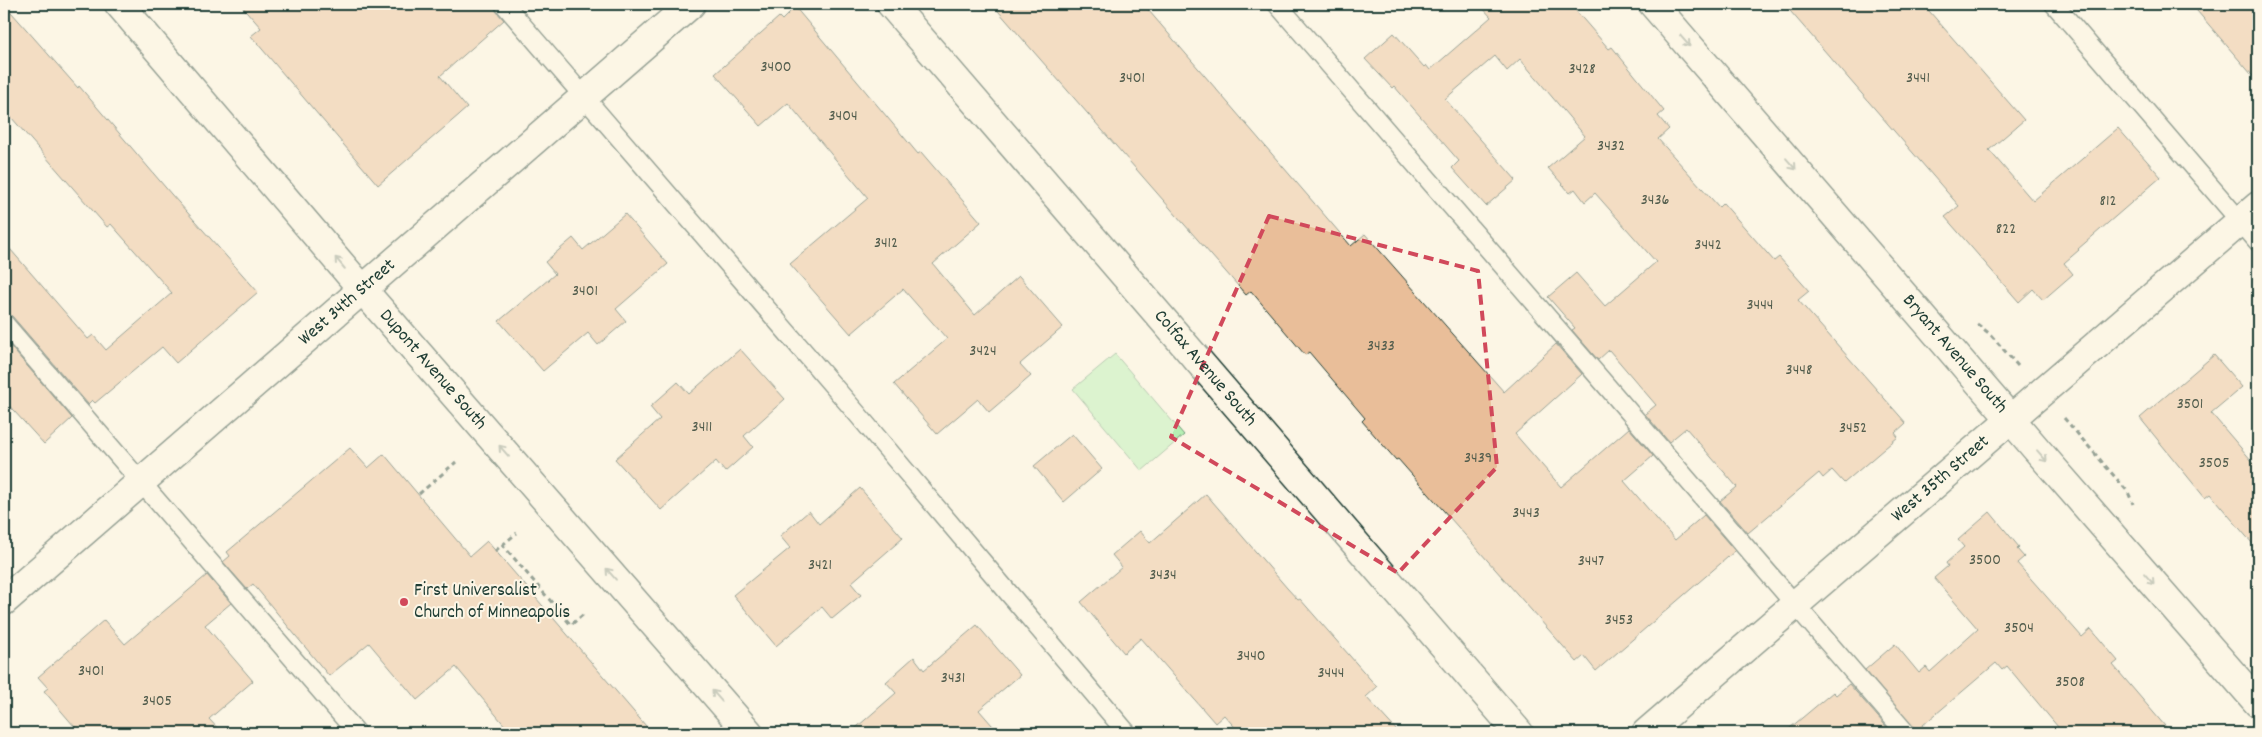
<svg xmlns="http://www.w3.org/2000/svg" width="2262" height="737" viewBox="0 0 2262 737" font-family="Dekko,sans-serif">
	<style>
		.green { fill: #b5efb3; stroke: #6a9674 }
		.building { fill: #e9be99; stroke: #1f3d34 }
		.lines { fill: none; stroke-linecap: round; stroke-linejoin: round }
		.service-casing { stroke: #1f3d34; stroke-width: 21 }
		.minor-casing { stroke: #1f3d34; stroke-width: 31 }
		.tertiary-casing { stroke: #1f3d34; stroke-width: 31 }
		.path { stroke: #1f3d34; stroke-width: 3; stroke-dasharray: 5 4; stroke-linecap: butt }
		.service { stroke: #fcf5e5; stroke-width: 18 }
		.minor { stroke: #fcf5e5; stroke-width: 28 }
		.tertiary { stroke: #fcf5e5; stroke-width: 28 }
		.oneway { stroke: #8e998c }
		.marked { fill: none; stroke: #d1495b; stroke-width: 4; stroke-dasharray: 10 6; stroke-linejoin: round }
		.poi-dot { fill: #d1495b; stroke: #fcf5e5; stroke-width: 2 }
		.labels { text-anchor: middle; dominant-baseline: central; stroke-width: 4; stroke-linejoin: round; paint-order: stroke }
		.number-label { font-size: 16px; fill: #525d4d }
		.street-label { font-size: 19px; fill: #1f3d34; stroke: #fcf5e5 }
		.poi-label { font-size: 19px; fill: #1f3d34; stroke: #fcf5e5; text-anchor: start }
	</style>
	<rect width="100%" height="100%" fill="#fcf5e5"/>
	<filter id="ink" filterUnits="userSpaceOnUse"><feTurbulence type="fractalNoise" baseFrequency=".02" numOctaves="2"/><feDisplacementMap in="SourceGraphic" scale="10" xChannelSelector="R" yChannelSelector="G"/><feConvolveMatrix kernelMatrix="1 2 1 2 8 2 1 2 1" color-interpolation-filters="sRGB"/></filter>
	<g filter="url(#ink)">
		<path class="green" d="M1115,354L1184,435L1142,471L1073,389Z"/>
		<path class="building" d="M4,4L78,88L79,86L171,194L258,292L176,363L162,347L95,403L92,400L88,404L12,316L4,313V242L88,339L93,335L106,350L172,293L111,224L107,227L4,109Z
			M240,4H494L496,11L504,20L440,76L467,108L378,185L251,36L261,28Z
			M992,4H1143L1351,246L1365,234L1504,392L1556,344L1582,374L1515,434L1561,487L1629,428L1653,456L1624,481L1675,540L1704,515L1735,551L1596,671L1584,656L1577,662L1398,459L1396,460L1362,421L1365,418L1309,352L1305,355L1251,291L1246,295Z
			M1479,4H1570L1609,49L1612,47L1664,111L1658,116L1669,129L1658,139L1719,207L1723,203L1774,261L1779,257L1809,291L1798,300L1906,423L1895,433L1898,437L1844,483L1832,470L1823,478L1819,473L1748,533L1720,501L1737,487L1686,428L1669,442L1645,414L1656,405L1609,350L1598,360L1572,330L1575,328L1548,297L1576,273L1605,306L1656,262L1595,193L1585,202L1575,189L1570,193L1548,168L1585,136L1520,59L1507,71L1495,56L1445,99L1516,180L1486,206L1452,168L1459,161L1394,86L1392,88L1365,59L1394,33L1424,67L1426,65L1430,70L1491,17Z
			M1784,4H1923L2024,120L1989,150L2033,201L2118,128L2161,177L2078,249L2079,250L2064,263L2073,274L2043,300L2033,289L2019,302L1945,217L1959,206Z
			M2191,4H2258V82Z
			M795,7L918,154L921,152L981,222L933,264L975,315L1019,276L1063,327L1020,364L1031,376L989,412L978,399L937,434L894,384L947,339L903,289L851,334L790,264L868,198L788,103L761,126L715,74L779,17L782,20Z
			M625,214L668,264L616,309L626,321L598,345L588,333L543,371L499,321L555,274L545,262L573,238L583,250Z
			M4,339L72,418L44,444L4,400Z
			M740,349L785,399L744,436L753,447L725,472L716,461L661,510L615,459L660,419L650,407L678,382L689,394Z
			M2214,355L2242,387L2211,413L2258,468V550L2210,494L2205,498L2140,418Z
			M1072,434L1102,469L1064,502L1034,466Z
			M350,448L368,468L384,454L470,556L487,541L652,733H511L456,667L417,700L369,643L329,676L253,584L247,589L223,562L230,556L227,552Z
			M860,488L903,538L851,583L861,595L832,619L822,607L776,646L733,595L790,548L780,536L809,511L819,524Z
			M1206,494L1287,588L1298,600L1300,599L1377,687L1366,697L1399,733H1240L1224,715L1215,723L1141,638L1124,653L1081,602L1122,567L1112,555L1140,531L1150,543Z
			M1990,512L2019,547L2017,549L2024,557L2017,563L2082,637L2091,629L2118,661L2113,665L2171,733H2063L2007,666L2002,670L1996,663L1916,731L1865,670L1895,644L1919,673L1926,667L1930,672L1978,629L1934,578L1948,566L1946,563L1964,547L1958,540Z
			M207,575L231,603L205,625L253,681L209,719L222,733H80L44,691L48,688L38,677L104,620L125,644Z
			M977,625L1020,675L979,710L999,733H850L896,693L886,682L914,657L924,670Z
			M1849,684L1892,733H1784L1833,692L1836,695Z"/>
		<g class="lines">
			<defs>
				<path id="service" d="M504,4L854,410L1127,733
					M1277,4L1906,733
					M2054,4L2258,242
					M4,323L357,733"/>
				<g id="minor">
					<path id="s1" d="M891,4L1519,733"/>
					<path id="s2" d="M1653,4L2038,451L2258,703"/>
					<path id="s3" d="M4,601L691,4"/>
					<path id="s4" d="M1646,733L2258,206"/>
				</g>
				<g id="tertiary">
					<path id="s5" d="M119,4L363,290L749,733"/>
				</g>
			</defs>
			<use href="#service" class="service-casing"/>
			<use href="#minor" class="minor-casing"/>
			<use href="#tertiary" class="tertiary-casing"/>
			<path class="path" d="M1977,324L1990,334L2018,366
				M2064,418L2128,492L2133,504
				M419,494L456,462
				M502,544L571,625L585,613
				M495,551L517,533"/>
			<use href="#service" class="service"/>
			<use href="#minor" class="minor"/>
			<use href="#tertiary" class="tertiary"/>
		</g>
		<defs><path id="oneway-shaft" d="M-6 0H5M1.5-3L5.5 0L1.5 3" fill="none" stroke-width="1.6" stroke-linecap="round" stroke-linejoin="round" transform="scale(1.25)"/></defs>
		<g class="oneway">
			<use href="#oneway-shaft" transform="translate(1685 41) rotate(49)"/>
			<use href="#oneway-shaft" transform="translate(1791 164) rotate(49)"/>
			<use href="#oneway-shaft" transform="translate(340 263) rotate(-130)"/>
			<use href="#oneway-shaft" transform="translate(504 451) rotate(-131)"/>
			<use href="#oneway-shaft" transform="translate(2042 456) rotate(49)"/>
			<use href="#oneway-shaft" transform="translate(611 574) rotate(-131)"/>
			<use href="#oneway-shaft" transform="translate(2149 579) rotate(49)"/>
			<use href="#oneway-shaft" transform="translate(717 696) rotate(-131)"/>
		</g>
	</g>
	<path d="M0 0H2262V737H0ZM1269,216L1478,271L1497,467L1398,573L1171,437Z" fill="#fcf5e5" fill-opacity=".55" fill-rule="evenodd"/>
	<path class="marked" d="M1269,216L1478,271L1497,467L1398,573L1171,437Z"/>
	<circle class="poi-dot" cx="404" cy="602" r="5"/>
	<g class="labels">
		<g class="number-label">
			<text x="776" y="67">3400</text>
			<text x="1582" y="69">3428</text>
			<text x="1132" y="78">3401</text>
			<text x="1918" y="78">3441</text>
			<text x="843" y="116">3404</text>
			<text x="1611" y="146">3432</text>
			<text x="1655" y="200">3436</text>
			<text x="2108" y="201">812</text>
			<text x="2006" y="229">822</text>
			<text x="886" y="243">3412</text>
			<text x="1708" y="245">3442</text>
			<text x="585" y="291">3401</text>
			<text x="1760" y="305">3444</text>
			<text x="1381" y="346">3433</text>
			<text x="983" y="351">3424</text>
			<text x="1799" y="370">3448</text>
			<text x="2190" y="404">3501</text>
			<text x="702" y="427">3411</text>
			<text x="1853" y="428">3452</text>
			<text x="1478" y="458">3439</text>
			<text x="2214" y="463">3505</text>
			<text x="1526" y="513">3443</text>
			<text x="1985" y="560">3500</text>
			<text x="1591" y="561">3447</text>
			<text x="820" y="565">3421</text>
			<text x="1163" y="575">3434</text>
			<text x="1619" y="620">3453</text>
			<text x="2019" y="628">3504</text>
			<text x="1251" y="656">3440</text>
			<text x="91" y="671">3401</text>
			<text x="1331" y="673">3444</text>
			<text x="953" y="678">3431</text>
			<text x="2070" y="682">3508</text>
			<text x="157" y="701">3405</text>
		</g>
		<g class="street-label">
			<text stroke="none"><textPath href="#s3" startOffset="455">West 34th Street</textPath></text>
			<text stroke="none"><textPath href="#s2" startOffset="462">Bryant Avenue South</textPath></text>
			<text stroke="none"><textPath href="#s1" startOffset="481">Colfax Avenue South</textPath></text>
			<text stroke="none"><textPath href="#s5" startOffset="482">Dupont Avenue South</textPath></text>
			<text stroke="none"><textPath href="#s4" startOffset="389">West 35th Street</textPath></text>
		</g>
		<g class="poi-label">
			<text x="414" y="591">First Universalist<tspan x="414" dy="22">Church of Minneapolis</tspan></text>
		</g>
	</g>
	<rect width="2262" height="737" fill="none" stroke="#fcf5e5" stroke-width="20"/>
	<rect x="10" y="10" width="2242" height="717" fill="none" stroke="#1f3d34" stroke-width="2" filter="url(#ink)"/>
</svg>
